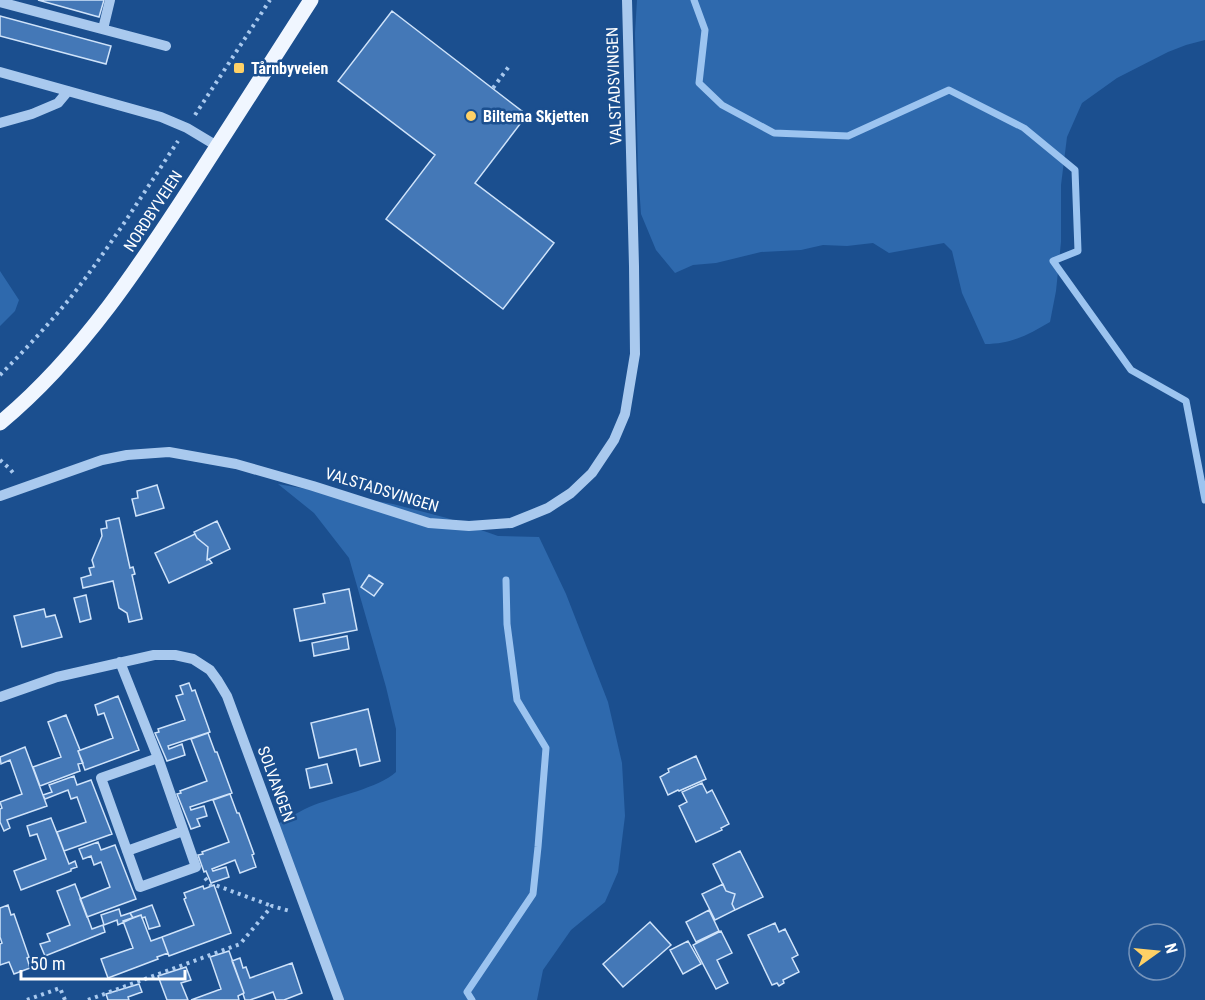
<svg xmlns="http://www.w3.org/2000/svg" width="1205" height="1000" viewBox="0 0 1205 1000" font-family="'Roboto Condensed',sans-serif">
	<style>
		.green { fill: #2e69ad }
		.lines { fill: none; stroke-linecap: round; stroke-linejoin: round }
		.stream { stroke: #9cc4f0; stroke-width: 7 }
		.building { fill: #4478b7; stroke: #cfe3fa; stroke-width: 1.5 }
		.path { stroke: #a9c9ee; stroke-width: 4; stroke-dasharray: 3 4.5; stroke-linecap: butt }
		.minor { stroke: #a9c9ee; stroke-width: 10 }
		.major { stroke: #f0f6ff; stroke-width: 15 }
		.poi-dot { fill: #ffd166; stroke: #1b4f8f; stroke-width: 2 }
		.labels { text-anchor: middle; dominant-baseline: central; stroke-width: 5; stroke-linejoin: round; paint-order: stroke }
		.poi-label { font-size: 16px; font-weight: bold; fill: #fff; stroke: #1b4f8f; text-anchor: start }
		.street-label { font-size: 16px; fill: #fff; stroke: #1b4f8f }
	</style>
	<rect width="100%" height="100%" fill="#1b4f8f"/>
	<path class="green" d="M637,0H1205V40L1186,45L1168,52L1117,78L1082,103L1067,137L1061,185V242L1056,291L1050,322C1028,335 1011,344 985,344L962,293L952,251L944,243L889,253L873,243L847,246L823,245L801,250L761,252L716,263L693,265L675,273L656,250L641,214L638,171L635,33Z
		M0,271L19,300L15,311L0,326Z
		M278,484L393,504L447,518L498,536L539,537L566,594L608,702L622,763L625,816L618,872L605,902L571,930L543,970L537,1000H337L277,824C289,818 301,810 314,805C338,796 378,788 396,772V729L386,687L349,558L314,513Z"/>
	<g class="lines">
		<path class="stream" d="M694,0L705,30L699,83L722,105L774,133L848,136L949,90L1024,128L1075,170L1078,251L1053,261L1131,370L1186,401L1205,500
			M472,1000L467,992L533,894L538,847L546,748L517,700L507,624L506,580"/>
	</g>
	<path class="building" d="M38,0H104L99,17Z
		M392,11L527,115L475,183L554,243L503,309L386,219L435,155L338,81Z
		M0,16L111,46L106,64L0,36Z
		M157,485L164,508L136,516L132,499L138,498L137,491Z
		M119,518L130,568L133,567L135,574L132,575L142,619L129,622L127,613L119,608L113,581L83,588L81,578L91,575L89,568L94,567L92,560L102,536L101,529L107,528L106,521Z
		M217,521L230,549L207,560L208,547L197,538L194,532Z
		M195,534L197,538L208,547L207,560L209,559L212,563L169,583L155,553Z
		M369,575L383,584L374,596L361,587Z
		M349,589L357,630L300,641L294,609L325,603L323,594Z
		M86,595L91,619L80,622L74,598Z
		M44,609L46,617L55,615L62,637L22,647L14,616Z
		M347,636L349,649L314,656L312,643Z
		M189,683L192,691L195,690L210,732L168,746L169,749L182,744L185,755L167,761L155,733L159,732L158,729L185,720L176,696L183,694L180,686Z
		M118,696L139,750L85,770L78,751L113,738L104,713L98,715L95,705Z
		M368,709L380,761L360,766L356,749L319,758L311,723Z
		M66,715L80,750L78,751L83,763L78,764L80,771L40,786L33,767L61,757L48,722Z
		M208,733L215,752H217L232,793L190,807L191,810L204,806L207,816L197,819L200,826L191,829L177,794L181,793L180,791L207,781L191,739Z
		M25,747L47,806L7,820L10,828L4,831L0,822V809L2,808L0,802L22,794L10,760L1,764L0,757Z
		M696,756L706,779L679,791L678,790L668,795L660,777L669,772L668,769Z
		M327,764L332,783L310,788L306,769Z
		M74,776L77,785L91,780L112,834L64,851L57,832L86,822L77,797L71,799L68,790L45,799L43,795L52,792L49,785Z
		M702,783L707,793L712,790L729,824L721,828L722,830L696,842L679,806L687,802L682,792Z
		M230,794L237,813H239L254,854L252,855L256,867L240,873L235,860L212,869L213,871L226,867L229,877L211,883L206,871L204,872L198,855L203,854L202,852L229,842L213,800Z
		M51,818L69,864L75,861L77,867L71,869V871L21,890L14,871L46,859L37,834L30,836L27,826Z
		M98,842L101,850L115,845L136,899L87,917L80,899L110,887L101,862L94,865L91,856L83,859L79,849Z
		M740,851L763,897L735,910L732,904L735,894L726,891L713,864Z
		M75,884L92,929L103,925L105,932L45,956L40,944L50,941L47,934L70,925L57,891Z
		M723,884L726,891L735,894L732,904L735,910L715,920L702,894Z
		M214,885L231,933L169,956L162,937L194,925L184,899L186,898L184,893L203,886L204,889Z
		M8,905L11,915L14,914L29,957L27,958L30,968L14,974L9,962L0,965V944L2,943L0,937V908Z
		M152,905L160,926L149,929L145,917L142,918L141,915L133,918L130,913Z
		M119,909L121,916L130,913L133,918L118,925L117,920L104,925L101,915Z
		M709,910L719,931L696,942L686,922Z
		M141,915L151,941L162,937L168,953L157,957L158,959L108,978L101,959L133,948L123,921Z
		M650,922L671,945L623,987L603,964Z
		M775,923L779,932L785,929L798,955L792,958L799,972L783,980L784,983L779,986L777,983L772,985L748,935Z
		M721,931L732,953L717,960L728,983L716,989L693,945Z
		M688,941L701,964L683,974L670,950Z
		M229,951L244,993L238,996L239,1000H191L221,989L210,957Z
		M240,958L243,968L246,967L250,978L292,963L302,993L284,1000H276L273,992L250,1000H245L243,994L244,993L232,961Z
		M186,967L191,980L181,983L188,1000H167L158,976Z
		M139,984L142,992L128,997L129,1000H108L106,994Z"/>
	<g class="lines">
		<path class="path" d="M493,88L510,65
			M195,115L270,0
			M0,375C25,350 49,324 71,297C110,247 143,194 178,141
			M0,460L9,468L14,474
			M205,878L211,885H215L272,906
			M27,1000L60,988L65,1000
			M88,1000L240,944L272,906L290,911"/>
		<path class="minor" d="M0,2L166,46
			M103,29L110,0
			M0,72L161,117L187,128L217,146
			M0,123L32,114L58,103L68,91
			M0,496L102,460L127,455L169,452L236,464L313,486L429,523L469,526L511,523L548,508L571,493L592,473L614,440L625,414L635,354L634,266L627,0
			M120,662L158,758L196,867L140,887L101,778L158,758
			M0,697L57,677L154,655H175L193,659L210,670L218,681L227,696L339,1000
			M127,851L183,831"/>
		<path class="major" d="M0,423C82,355 141,264 198,176C236,117 273,59 311,0"/>
	</g>
	<g class="poi-dot">
		<rect x="233" y="62" width="12" height="12" rx="3"/>
		<circle cx="471" cy="116" r="6"/>
	</g>
	<g class="labels">
		<g class="poi-label">
			<text x="251" y="68">Tårnbyveien</text>
			<text x="483" y="116">Biltema Skjetten</text>
		</g>
		<g class="street-label">
			<text transform="translate(614 86) rotate(-92)">VALSTADSVINGEN</text>
			<text transform="translate(153 211) rotate(-57)">NORDBYVEIEN</text>
			<text transform="translate(382 490) rotate(17)">VALSTADSVINGEN</text>
			<text transform="translate(276 784) rotate(70)">SOLVANGEN</text>
		</g>
	</g>
	<g transform="translate(1157 952) rotate(75)"><circle r="28" fill="#1b4f8f" stroke="#7695bc" stroke-width="1.5"/>
	<path d="M0-4.5L10 22L0 15L-10 22Z" fill="#ffd166"/>
	<text y="-9" font-size="16" font-weight="bold" text-anchor="middle" fill="#ffffff">N</text>
	</g>
	<path d="M21 970v9h164v-9" fill="none" stroke="#ffffff" stroke-width="3"/>
	<text x="30" y="970" font-size="18" fill="#ffffff" stroke="#1b4f8f" stroke-width="4.5" paint-order="stroke">50 m</text>
</svg>
